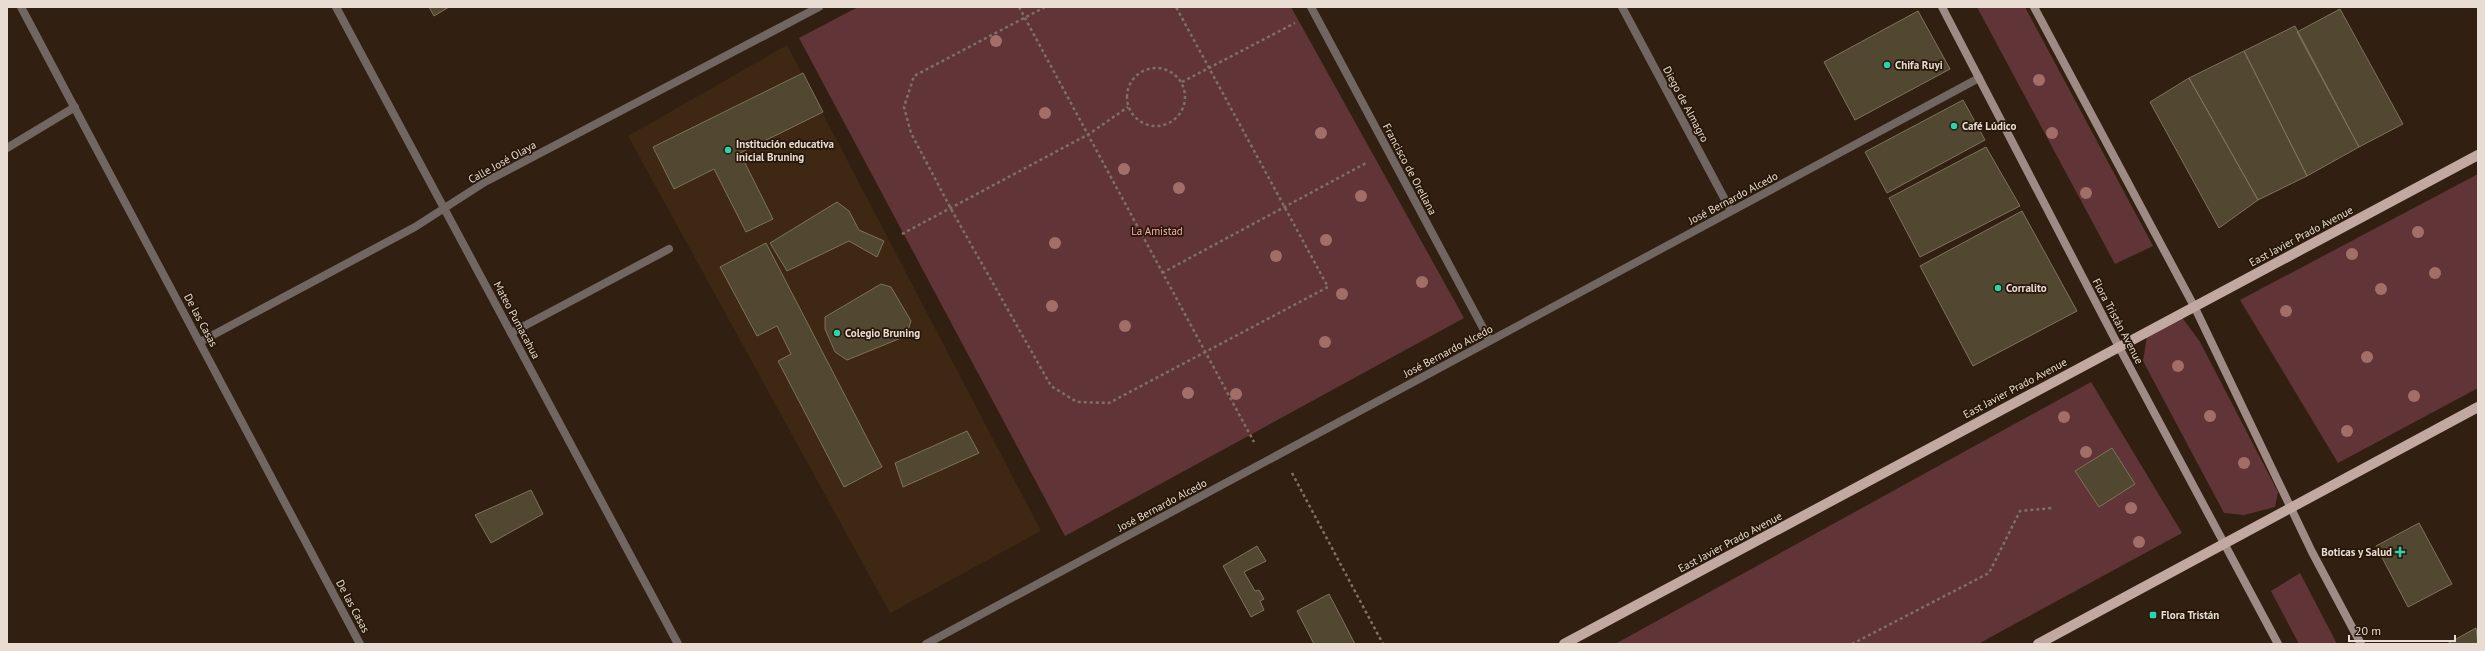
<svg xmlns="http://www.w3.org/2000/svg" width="2485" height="651" viewBox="0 0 2485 651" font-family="'PT Sans',sans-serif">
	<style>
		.built { fill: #3e2713 }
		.green { fill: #613537 }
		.building { fill: #524731; stroke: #7e725b }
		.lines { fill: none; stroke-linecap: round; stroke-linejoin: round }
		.path { stroke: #7f7063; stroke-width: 2.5; stroke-dasharray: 3 3; stroke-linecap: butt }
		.lane { stroke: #726662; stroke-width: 8 }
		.street { stroke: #726662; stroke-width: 8 }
		.secondary { stroke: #9e8b85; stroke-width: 8 }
		.primary { stroke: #c1a8a0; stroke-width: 10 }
		.tree { fill: #a26e68 }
		.poi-dot { fill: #29d5ac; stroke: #271708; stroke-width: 1.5 }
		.labels { text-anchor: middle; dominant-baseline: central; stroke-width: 3.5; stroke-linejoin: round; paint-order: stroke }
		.poi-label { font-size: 11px; font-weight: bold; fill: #e8dcd3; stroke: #271708; text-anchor: start }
		.street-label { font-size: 11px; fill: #e8dcd3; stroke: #271708 }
		.park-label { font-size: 11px; fill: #ffadaf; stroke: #271708 }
	</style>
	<rect width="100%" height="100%" fill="#312011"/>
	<path class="built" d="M787,45L1041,531L890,613L628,136Z"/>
	<path class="green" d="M858,7H1291L1464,318L1065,536L799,38Z
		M1977,7H2025L2153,246L2115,264Z
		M2478,174V388L2338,463L2240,300Z
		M2181,316L2200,342L2278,492L2275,507L2244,515L2224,513L2143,361L2148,330Z
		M2091,382L2182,533L1978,644H1615Z
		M2300,573L2337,644H2299L2271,591Z"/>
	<path class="building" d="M429,7H449L434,16Z
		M2340,9L2403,124L2359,147L2297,32Z
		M1918,11L1950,69L1855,120L1824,62Z
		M2295,26L2359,147L2307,176L2244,51Z
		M2244,51L2307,176L2258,200L2189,78Z
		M803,73L823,112L740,153L773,219L746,232L714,169L674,189L653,147Z
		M2189,78L2258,200L2219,228L2150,102Z
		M1963,100L1985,140L1887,193L1865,152Z
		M1986,147L2020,206L1920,257L1889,198Z
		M837,202L849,211L859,230L884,241L877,257L849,241L787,271L770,243Z
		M2022,211L2077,311L1973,366L1920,266Z
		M766,243L882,467L844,487L778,361L791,354L777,326L757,336L720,267Z
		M881,284L891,287L911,321L906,336L847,360L835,352L825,329V317Z
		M967,431L979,453L903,487L895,463Z
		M2112,448L2135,484L2099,507L2075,471Z
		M531,490L543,514L491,543L475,515Z
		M2419,523L2452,584L2408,607L2376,546Z
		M1257,546L1266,561L1244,572L1255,591L1259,590L1264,599L1260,601L1264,610L1251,617L1223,566Z
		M1329,594L1355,644H1314L1297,611Z
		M2476,628L2478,644H2447Z"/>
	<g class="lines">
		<path class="path" d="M1019,7L1254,442
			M1045,7L914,76L904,107L911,133L951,209L1051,386L1077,402L1109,403L1328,287L1176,7
			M1127 97a29 29 0 1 1 58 0a29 29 0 1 1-58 0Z
			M1182,82L1295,23
			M902,234L1089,134L1128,107
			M1162,273L1368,162
			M1292,473L1383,644
			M1852,644L1989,573L2020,511L2052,508"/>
		<path class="lane" d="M511,333L669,249"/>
		<path class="street" d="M21,7L360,644
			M336,7L678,644
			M1311,7L1490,341
			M1622,7L1731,211
			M7,148L75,107
			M200,342L415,227L485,182L819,7
			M926,644L1979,78"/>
		<path class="secondary" d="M1942,7L2119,347L2278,644
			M2034,7L2195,308L2312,552L2361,644"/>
		<path class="primary" d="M1564,644L2478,155
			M2038,644L2478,407"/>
	</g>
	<g class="tree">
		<circle cx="996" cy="41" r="6"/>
		<circle cx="2039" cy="80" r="6"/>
		<circle cx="1045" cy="113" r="6"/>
		<circle cx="1321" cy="133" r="6"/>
		<circle cx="2052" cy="133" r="6"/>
		<circle cx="1124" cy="169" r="6"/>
		<circle cx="1179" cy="188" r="6"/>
		<circle cx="2086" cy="193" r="6"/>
		<circle cx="1361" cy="196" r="6"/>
		<circle cx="2418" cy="232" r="6"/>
		<circle cx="1326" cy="240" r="6"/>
		<circle cx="1055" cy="243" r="6"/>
		<circle cx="2352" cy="254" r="6"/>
		<circle cx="1276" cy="256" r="6"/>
		<circle cx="2435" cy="273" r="6"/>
		<circle cx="1422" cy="282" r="6"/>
		<circle cx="2381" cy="289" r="6"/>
		<circle cx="1342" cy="294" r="6"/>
		<circle cx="1052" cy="306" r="6"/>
		<circle cx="2286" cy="311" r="6"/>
		<circle cx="1125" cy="326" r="6"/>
		<circle cx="1325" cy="342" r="6"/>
		<circle cx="2367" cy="357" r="6"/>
		<circle cx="2178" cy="366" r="6"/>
		<circle cx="1188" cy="393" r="6"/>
		<circle cx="1236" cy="394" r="6"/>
		<circle cx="2414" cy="396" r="6"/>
		<circle cx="2210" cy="416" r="6"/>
		<circle cx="2064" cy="417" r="6"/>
		<circle cx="2347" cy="431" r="6"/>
		<circle cx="2086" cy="452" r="6"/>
		<circle cx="2244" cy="463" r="6"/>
		<circle cx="2131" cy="508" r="6"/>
		<circle cx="2139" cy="542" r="6"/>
	</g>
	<g class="poi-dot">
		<circle cx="1887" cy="65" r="4"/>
		<circle cx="1954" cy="126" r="4"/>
		<circle cx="728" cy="150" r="4"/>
		<circle cx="1998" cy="288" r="4"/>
		<circle cx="837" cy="333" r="4"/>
		<path d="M2398 546h4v4h4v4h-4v4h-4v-4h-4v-4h4z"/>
		<rect x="2149" y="611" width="8" height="8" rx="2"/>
	</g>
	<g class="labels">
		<g class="poi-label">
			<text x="1895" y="65">Chifa Ruyi</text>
			<text x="1962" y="126">Café Lúdico</text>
			<text x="736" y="144">Institución educativa<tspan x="736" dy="13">inicial Bruning</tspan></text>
			<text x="2006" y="288">Corralito</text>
			<text x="845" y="333">Colegio Bruning</text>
			<text x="2392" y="552" text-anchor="end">Boticas y Salud</text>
			<text x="2161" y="615">Flora Tristán</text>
		</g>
		<g class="street-label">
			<text transform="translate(1686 104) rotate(62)">Diego de Almagro</text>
			<text transform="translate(502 162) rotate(-29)">Calle José Olaya</text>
			<text transform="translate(1410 169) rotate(62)">Francisco de Orellana</text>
			<text transform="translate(1733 198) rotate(-28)">José Bernardo Alcedo</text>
			<text transform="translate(2301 236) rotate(-28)">East Javier Prado Avenue</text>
			<text transform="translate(201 320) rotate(62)">De las Casas</text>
			<text transform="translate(517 320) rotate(62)">Mateo Pumacahua</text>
			<text transform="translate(2118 321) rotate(62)">Flora Tristán Avenue</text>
			<text transform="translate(1448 351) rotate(-28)">José Bernardo Alcedo</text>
			<text transform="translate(2015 388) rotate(-28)">East Javier Prado Avenue</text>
			<text transform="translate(1162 505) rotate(-28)">José Bernardo Alcedo</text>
			<text transform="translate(1730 542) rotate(-28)">East Javier Prado Avenue</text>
			<text transform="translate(353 606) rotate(62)">De las Casas</text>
		</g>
		<g class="park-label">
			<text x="1157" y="231">La Amistad</text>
		</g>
	</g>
	<rect width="2485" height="651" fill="none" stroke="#e8dcd3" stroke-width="16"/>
	<path d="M2349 635v6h106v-6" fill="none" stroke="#e8dcd3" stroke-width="2"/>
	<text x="2355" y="635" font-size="12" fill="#e8dcd3" stroke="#271708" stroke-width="3" paint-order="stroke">20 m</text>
</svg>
